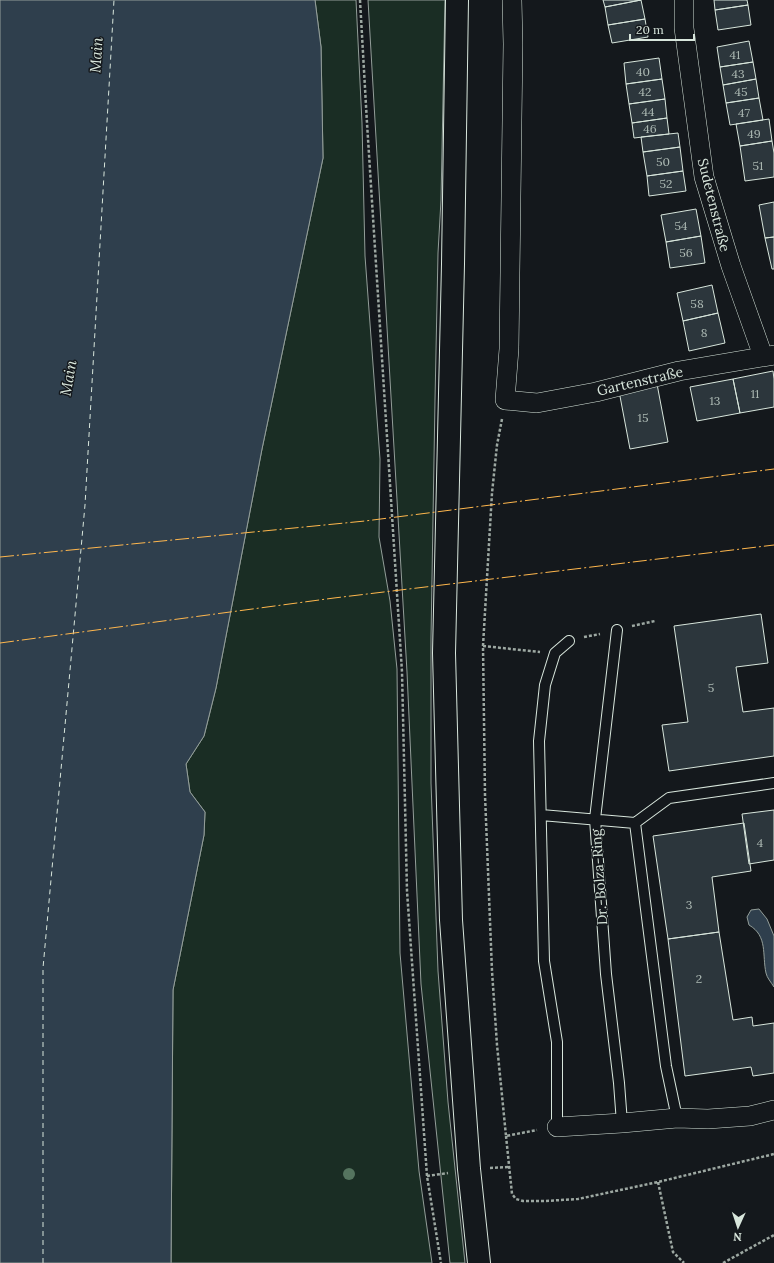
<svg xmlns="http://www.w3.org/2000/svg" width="774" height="1263" viewBox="0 0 774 1263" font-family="Lora,serif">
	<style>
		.green { fill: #1a2d24; stroke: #939e99 }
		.water { fill: #2f3f4d; stroke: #939e99 }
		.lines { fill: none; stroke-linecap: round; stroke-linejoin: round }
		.ferry { stroke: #d8e6dc; stroke-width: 1; stroke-dasharray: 5 4; stroke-linecap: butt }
		.building { fill: #2c363c; stroke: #d8e6dc }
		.lane-casing { stroke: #d8e6dc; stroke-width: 12 }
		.street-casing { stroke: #d8e6dc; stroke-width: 20 }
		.secondary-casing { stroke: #d8e6dc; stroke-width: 24 }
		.path { stroke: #9da8a2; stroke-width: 2.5; stroke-dasharray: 3 2; stroke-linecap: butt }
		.lane { stroke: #14181c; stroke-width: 10 }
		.street { stroke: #14181c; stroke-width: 19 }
		.secondary { stroke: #14181c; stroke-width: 22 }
		.power { stroke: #ffb74d; stroke-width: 1; stroke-dasharray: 14 3 2 3; stroke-linecap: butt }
		.tree { fill: #55745f }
		.labels { text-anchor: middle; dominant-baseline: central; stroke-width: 3; stroke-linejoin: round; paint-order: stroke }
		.number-label { font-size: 12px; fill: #adbab4 }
		.street-label { font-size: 14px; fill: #d8e6dc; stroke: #14181c }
		.water-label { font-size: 15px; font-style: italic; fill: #d8e6dc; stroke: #14181c }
	</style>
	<rect width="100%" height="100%" fill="#14181c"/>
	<path class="green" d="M315,0H356L362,123L365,256L380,459L379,537L390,601L397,669L400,953L419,1171L432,1263H171L173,990L204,835L205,812L190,792L186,764L204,736L216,688L262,449L323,158L321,47Z
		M368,0H445L441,200L438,253L435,400L431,638V783L438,971L448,1102L465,1263H450L421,984L407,672Z"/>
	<path class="water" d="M0,0H315L321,47L323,158L262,449L216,688L204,736L186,764L190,792L205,812L204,835L173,990L171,1263H0Z
		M759,909L767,919L774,936V987C771,982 767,978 766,973C762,955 768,936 749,925L747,917L751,910Z"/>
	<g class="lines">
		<path class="ferry" d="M43,1263V968L85,505L114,0"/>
	</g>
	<path class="building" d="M603,0H641L605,7Z
		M641,0L645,19L608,25L605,7Z
		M714,0H747L748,5L715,10Z
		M748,5L751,25L718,30L715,10Z
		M645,19L648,37L612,43L608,25Z
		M749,41L753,62L720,67L717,47Z
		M659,58L662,79L626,84L624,63Z
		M753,62L756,79L723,85L720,67Z
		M662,79L665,99L629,104L626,84Z
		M756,79L759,98L726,103L723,85Z
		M759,98L763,120L730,125L726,103Z
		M665,99L667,118L632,123L629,104Z
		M667,118L669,134L634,138L632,123Z
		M769,119L772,141L740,146L736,124Z
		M678,133L680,147L643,152L641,137Z
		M772,141L774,153V177L745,181L740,146Z
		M680,147L683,171L647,176L643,152Z
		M683,171L686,191L649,196L647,176Z
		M774,202V237L765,238L759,205Z
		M696,209L701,236L666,242L661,215Z
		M701,236L705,263L670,268L666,242Z
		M774,237V269H772L765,238Z
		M712,285L718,313L683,321L677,293Z
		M718,313L725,343L689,351L683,321Z
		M773,371L774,379V407L740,413L733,379Z
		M733,379L740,413L697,421L690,387Z
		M657,384L668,442L630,449L619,391Z
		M761,614L768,663L736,667L743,712L774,708V756L669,771L662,725L688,722L674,626Z
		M774,810V860L749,864L742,814Z
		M744,823L751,871L712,877L719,932L668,939L653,836Z
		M719,932L733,1020L752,1017L753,1026L774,1023V1073L753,1076L751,1067L685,1076L668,939Z"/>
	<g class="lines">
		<defs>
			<path id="lane" d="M617,630L595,819L606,974L619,1083L622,1123
				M541,815L635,823L669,798L774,783
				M635,823L666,1066L677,1118
				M557,1127V1042L544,961L539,741L545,685L555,653L569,641"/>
			<path id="street" d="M512,0L513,44L509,349L505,400L537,403L596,392L679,371L774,355
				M684,0V28L704,177L731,266L763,356
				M557,1127L622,1123L677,1118L708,1119L750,1116L774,1110"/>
			<path id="secondary" d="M457,0L453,264L444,653L451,920L469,1169L479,1263"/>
		</defs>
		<use href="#lane" class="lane-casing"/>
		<use href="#street" class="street-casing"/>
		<use href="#secondary" class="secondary-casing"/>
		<path class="path" d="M360,0L367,123L402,672L407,891L427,1176L441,1263
			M502,419L497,445L492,493L483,646L485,795L492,971L497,1045L506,1136L537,1130
			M632,626L655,621
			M584,637L600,634
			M483,646L540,652
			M506,1136L512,1194L516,1199L523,1201H545L578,1199L658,1182L774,1154
			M490,1168L510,1167
			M427,1176L448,1173
			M658,1182L673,1252L684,1263
			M723,1263L774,1235"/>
		<use href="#lane" class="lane"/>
		<use href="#street" class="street"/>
		<use href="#secondary" class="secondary"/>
		<path class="power" d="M0,557L365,521L774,469
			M0,643L334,598L774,545"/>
	</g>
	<circle class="tree" cx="349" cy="1174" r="6"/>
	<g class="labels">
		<g class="number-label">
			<text x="735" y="54">41</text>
			<text x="643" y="71">40</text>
			<text x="738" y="73">43</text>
			<text x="645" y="91">42</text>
			<text x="741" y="91">45</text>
			<text x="648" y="111">44</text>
			<text x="744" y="112">47</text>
			<text x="650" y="128">46</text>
			<text x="754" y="133">49</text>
			<text x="663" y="161">50</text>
			<text x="758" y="165">51</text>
			<text x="666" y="183">52</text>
			<text x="681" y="225">54</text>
			<text x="686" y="252">56</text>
			<text x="697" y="303">58</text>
			<text x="704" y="332">8</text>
			<text x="755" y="393">11</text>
			<text x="715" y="400">13</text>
			<text x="643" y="417">15</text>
			<text x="711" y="687">5</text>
			<text x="760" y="842">4</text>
			<text x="689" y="904">3</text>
			<text x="699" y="978">2</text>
		</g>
		<g class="street-label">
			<text transform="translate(714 205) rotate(76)">Sudetenstraße</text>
			<text transform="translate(640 381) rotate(-13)">Gartenstraße</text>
			<text transform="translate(599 877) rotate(-94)">Dr.-Bolza-Ring</text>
		</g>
		<g class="water-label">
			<text transform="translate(96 55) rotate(-86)">Main</text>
			<text transform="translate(68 378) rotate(-80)">Main</text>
		</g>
	</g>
	<g transform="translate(738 1227) rotate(183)" stroke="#14181c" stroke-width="3" paint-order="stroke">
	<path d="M0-3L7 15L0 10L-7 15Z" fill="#d8e6dc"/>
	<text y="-6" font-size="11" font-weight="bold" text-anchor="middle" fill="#d8e6dc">N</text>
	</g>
	<path d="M630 34v6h64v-6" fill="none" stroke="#d8e6dc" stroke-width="2"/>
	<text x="636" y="34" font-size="12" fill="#d8e6dc" stroke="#14181c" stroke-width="3" paint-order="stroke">20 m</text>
</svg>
